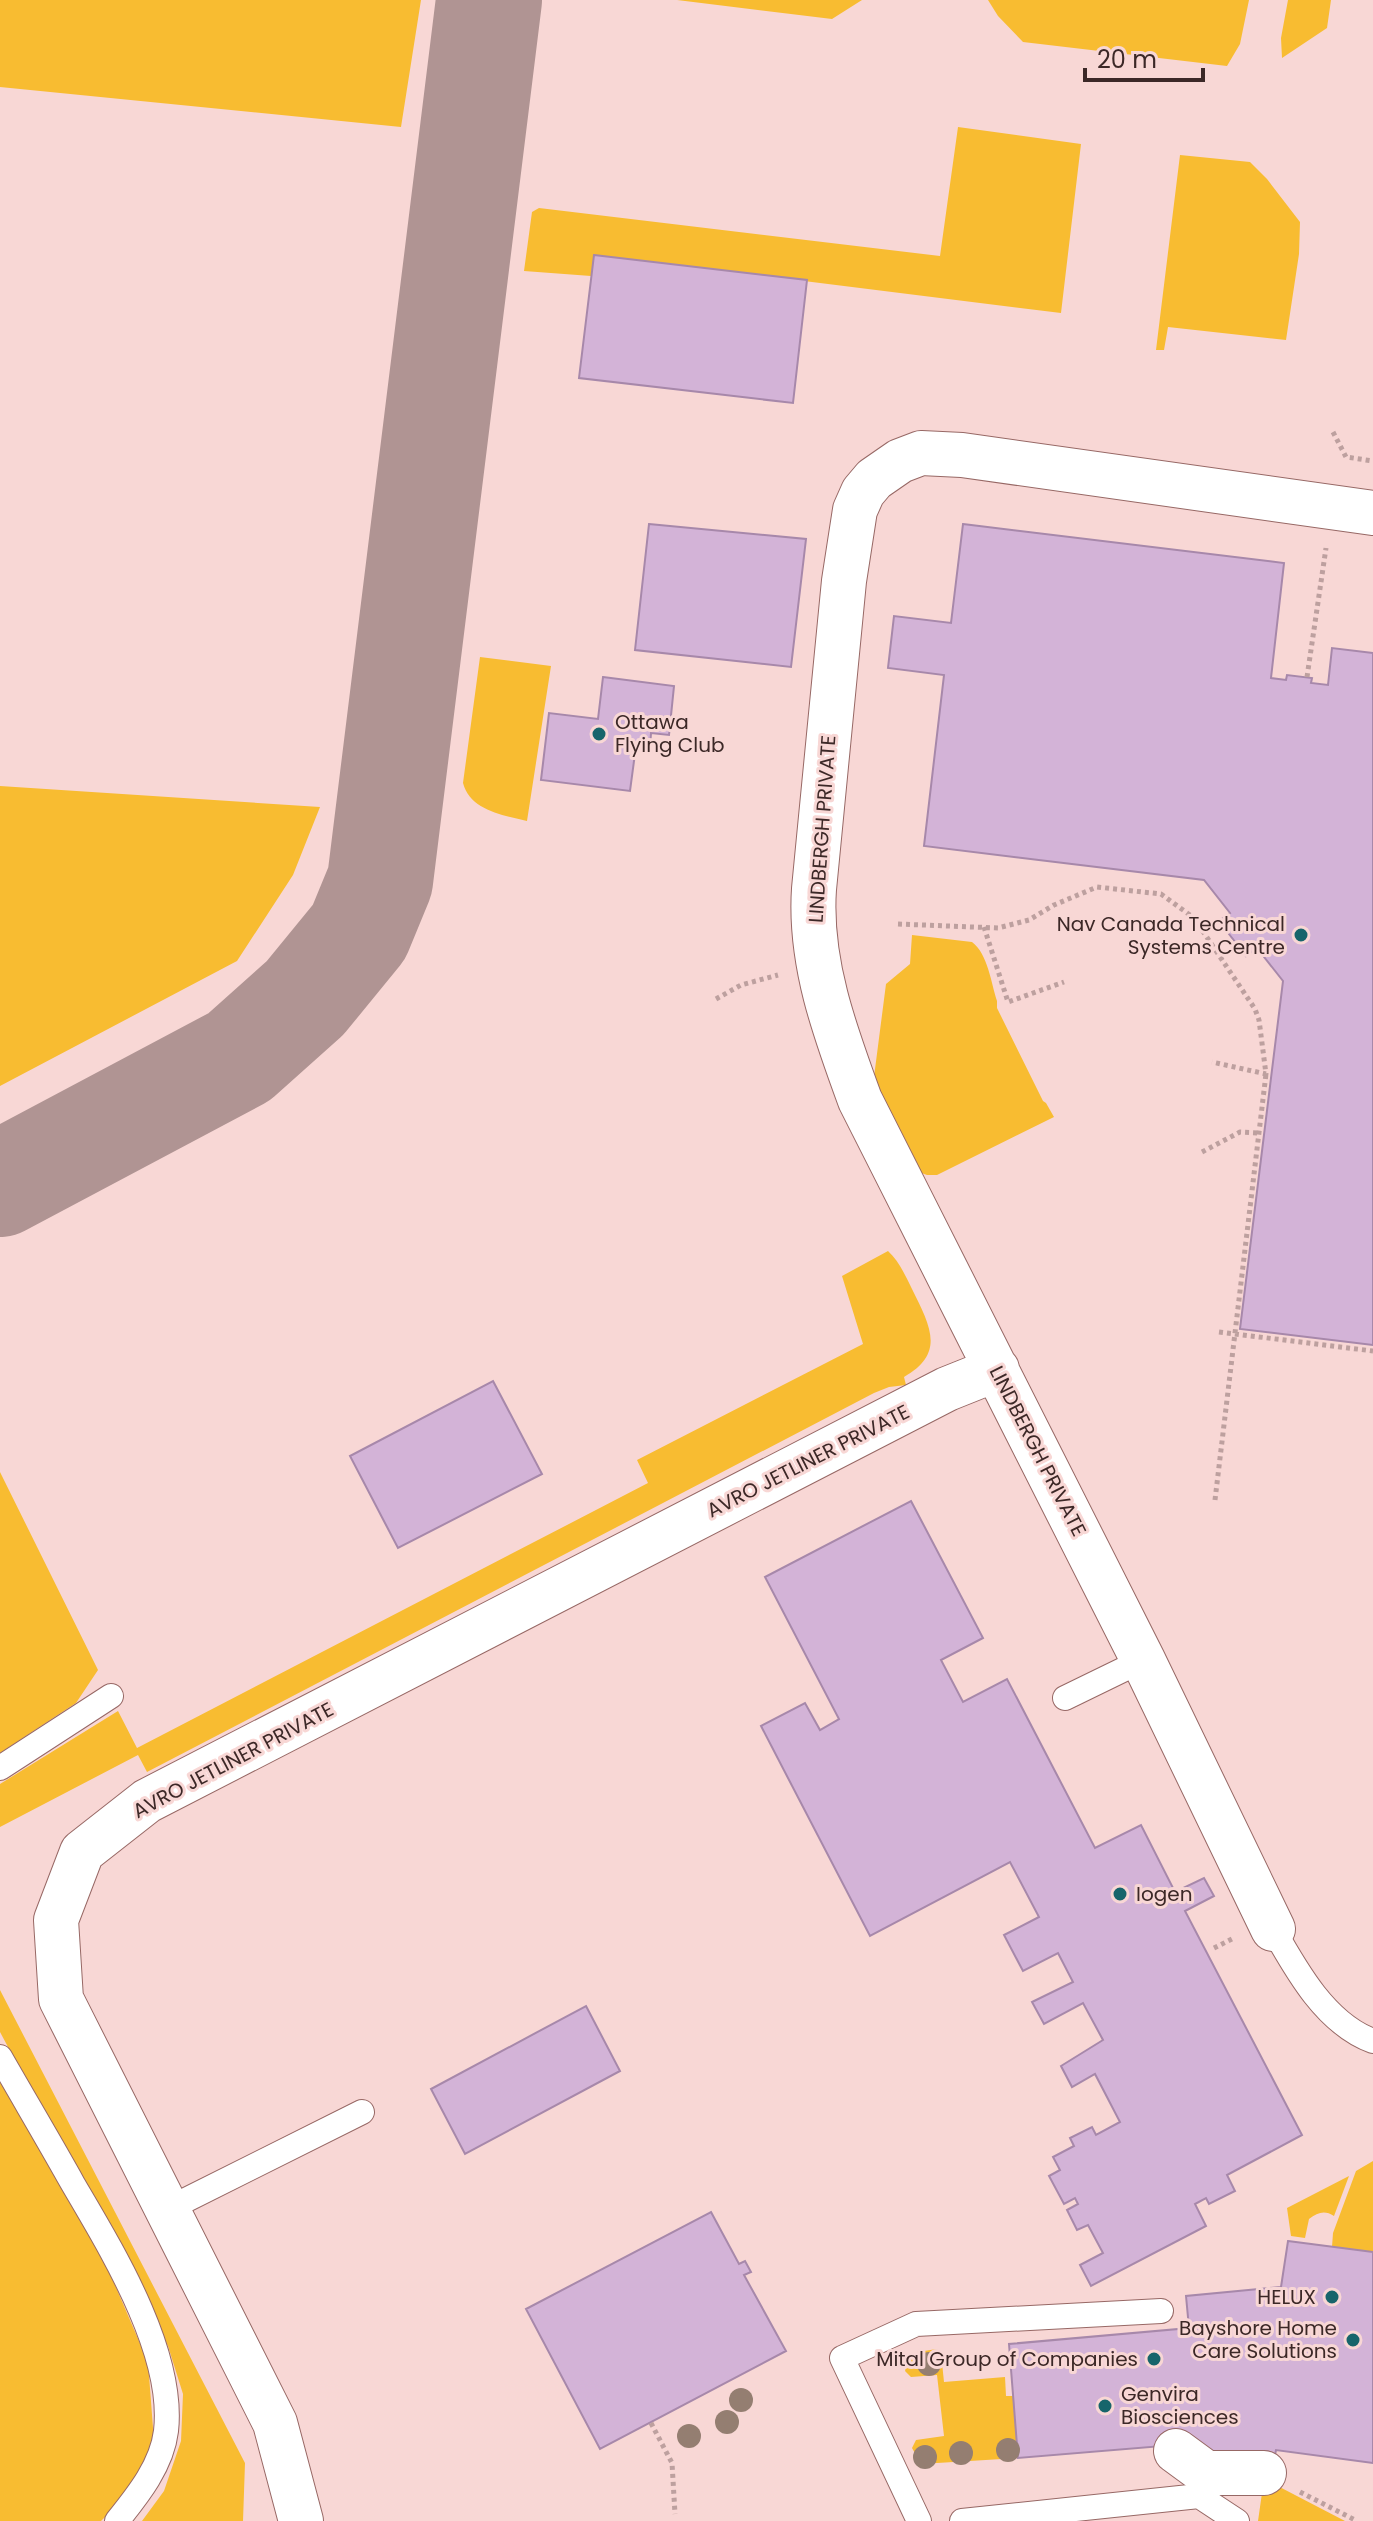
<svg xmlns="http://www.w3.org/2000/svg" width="1373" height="2521" viewBox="0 0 1373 2521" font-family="Poppins,sans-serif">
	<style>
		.green { fill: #f8bc31 }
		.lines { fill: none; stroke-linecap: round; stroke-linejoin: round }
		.taxiway { stroke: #b09493; stroke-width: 106 }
		.building { fill: #d3b3d7; stroke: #a788aa; stroke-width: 2 }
		.lane-casing { stroke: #976865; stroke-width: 26 }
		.street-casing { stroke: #976865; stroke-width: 46 }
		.path { stroke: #bda09f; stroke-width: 5; stroke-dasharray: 4 4; stroke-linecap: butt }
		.lane { stroke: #fff; stroke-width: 24 }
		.street { stroke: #fff; stroke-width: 44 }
		.tree { fill: #947e71 }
		.poi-dot { fill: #17656b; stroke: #f8d7d5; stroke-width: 3 }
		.labels { text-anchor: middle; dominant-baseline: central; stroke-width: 6; stroke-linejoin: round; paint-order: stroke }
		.poi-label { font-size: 20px; fill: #3c2827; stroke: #f8d7d5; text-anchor: end }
		.street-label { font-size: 20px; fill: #3c2827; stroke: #f8d7d5 }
	</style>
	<rect width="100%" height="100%" fill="#f8d7d5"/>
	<path class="green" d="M0,0H421L401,127L0,87Z
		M677,0H862L832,19Z
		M988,0H1249L1240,44L1227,66L1023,42L998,16Z
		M1288,0H1331L1327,28L1282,58L1281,38Z
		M958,127L1081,144L1061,313L594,255L591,276L524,271L532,212L539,208L940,256Z
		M1180,155L1250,162L1267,179L1300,222L1299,254L1286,340L1168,327L1164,350H1156Z
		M480,657L551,666L527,821C502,815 470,810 463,783Z
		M0,786L320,807L293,875L237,961L0,1086Z
		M912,935L972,942C988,954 991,983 997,1001V1008L1043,1101L1046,1103L1054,1117L937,1175H927L916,1171L905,1157L874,1077L886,984L910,964Z
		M888,1251C899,1261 905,1275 912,1289C929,1324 947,1353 904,1377L906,1385L889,1387L874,1393L147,1772L138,1755L0,1827V1784L118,1711L137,1748L648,1483L637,1460L863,1344L842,1276Z
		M0,1472L98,1670L76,1703L0,1753Z
		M0,1990L245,2463L243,2521H142L164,2491L181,2441L183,2394L168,2346L0,2032Z
		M0,2082L100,2250L148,2362L154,2441L125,2497L101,2521H0Z
		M1373,2161V2252L1332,2247L1333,2233L1356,2171Z
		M1349,2176L1334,2216C1325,2210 1318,2212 1309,2219L1305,2238L1291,2236L1287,2208Z
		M937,2349L941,2353L944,2382L1005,2377L1006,2396H1013L1018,2458L921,2464L912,2448L916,2440L944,2436L937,2375L911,2377L905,2371L908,2360L917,2352Z
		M1264,2479L1345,2521H1258Z"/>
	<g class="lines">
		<path class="taxiway" d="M0,1184L239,1057L305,998L359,932L380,881L489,0"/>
	</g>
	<path class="building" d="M594,255L807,280L793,403L579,378Z
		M649,524L806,539L791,667L635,650Z
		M963,524L1284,563L1271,678L1286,680L1287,675L1312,678L1311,683L1328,685L1332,648L1373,653V1345L1240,1329L1283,981L1257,948L1246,956L1219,921L1230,913L1204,880L924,846L944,675L888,668L894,616L951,623Z
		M603,677L674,686L669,735L651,733L650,748L636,746L630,791L541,780L549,713L598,719Z
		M493,1381L542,1474L398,1548L350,1456Z
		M911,1501L983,1638L941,1660L963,1702L1007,1679L1095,1848L1141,1825L1175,1892L1204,1878L1214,1896L1185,1911L1302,2135L1227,2175L1235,2191L1209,2204L1206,2198L1195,2204L1206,2226L1091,2286L1080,2265L1103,2253L1088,2225L1077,2230L1067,2210L1078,2204L1075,2198L1064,2204L1049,2176L1060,2170L1053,2157L1074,2146L1070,2138L1092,2127L1096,2135L1120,2122L1095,2074L1072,2087L1061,2066L1103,2040L1083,2003L1044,2024L1032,2002L1073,1982L1058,1953L1023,1971L1004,1935L1039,1917L1010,1862L870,1936L761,1726L805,1703L820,1730L839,1719L765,1577Z
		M586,2006L620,2071L465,2154L431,2089Z
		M711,2212L739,2264L745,2261L751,2272L744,2275L786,2351L600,2449L526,2309Z
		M1288,2241L1373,2252V2463L1276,2450L1273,2465L1190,2472L1186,2444L1018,2458L1009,2344L1189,2328L1186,2296L1281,2287Z"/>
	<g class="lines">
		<defs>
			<path id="lane" d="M1065,1698L1143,1660
				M0,1768L111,1696
				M1273,1929C1296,1970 1326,2024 1373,2041
				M0,2057C24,2099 49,2141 73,2184C111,2249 175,2352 166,2431C162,2465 138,2495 117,2521
				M168,2209L362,2112
				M919,2521L842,2358L916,2324L1161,2311
				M962,2521L1199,2496L1237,2521"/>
			<path id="street" d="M1273,1929L1143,1660L860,1100C835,1032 809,962 814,889L844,581L855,510L863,492L874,479L900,461L921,453L962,455L1373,513
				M1176,2451L1206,2473H1264
				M301,2521L275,2423L61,1999L56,1920L82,1852L147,1801L947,1389L997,1369"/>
		</defs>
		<use href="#lane" class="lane-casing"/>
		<use href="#street" class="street-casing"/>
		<path class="path" d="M1333,432L1346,457L1373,461
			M1307,677L1326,548
			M898,924L998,928L1029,920L1054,905L1097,887L1161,894L1194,918L1255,1009L1259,1020L1266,1074L1212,1062
			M984,927L1008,1002L1064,982
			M716,999L741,985L778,975
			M1202,1152L1240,1132L1259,1133
			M1219,1332L1373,1351
			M1215,1500L1266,1074
			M1214,1948L1232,1939
			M651,2423L672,2463L675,2514
			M1300,2492L1357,2521"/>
		<use href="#lane" class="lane"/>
		<use href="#street" class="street"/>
	</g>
	<g class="tree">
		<circle cx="929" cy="2364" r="12"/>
		<circle cx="741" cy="2400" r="12"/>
		<circle cx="727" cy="2422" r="12"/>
		<circle cx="689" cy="2436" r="12"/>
		<circle cx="1008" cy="2450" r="12"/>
		<circle cx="961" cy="2453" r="12"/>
		<circle cx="925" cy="2457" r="12"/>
	</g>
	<g class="poi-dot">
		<circle cx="599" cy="734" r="8"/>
		<circle cx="1301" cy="935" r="8"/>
		<circle cx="1120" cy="1894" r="8"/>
		<circle cx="1332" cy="2297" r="8"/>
		<circle cx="1353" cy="2340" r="8"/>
		<circle cx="1154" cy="2359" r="8"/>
		<circle cx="1105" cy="2406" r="8"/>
	</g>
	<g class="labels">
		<g class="poi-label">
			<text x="615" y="722" text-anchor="start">Ottawa<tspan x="615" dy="23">Flying Club</tspan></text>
			<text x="1285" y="924">Nav Canada Technical<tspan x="1285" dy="23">Systems Centre</tspan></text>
			<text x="1136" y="1894" text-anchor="start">Iogen</text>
			<text x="1316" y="2297">HELUX</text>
			<text x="1337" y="2328">Bayshore Home<tspan x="1337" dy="23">Care Solutions</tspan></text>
			<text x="1138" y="2359">Mital Group of Companies</text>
			<text x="1121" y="2394" text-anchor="start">Genvira<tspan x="1121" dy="23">Biosciences</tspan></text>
		</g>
		<g class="street-label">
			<text transform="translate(822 829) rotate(-86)">LINDBERGH PRIVATE</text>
			<text transform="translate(1038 1451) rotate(63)">LINDBERGH PRIVATE</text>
			<text transform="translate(808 1461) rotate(-27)">AVRO JETLINER PRIVATE</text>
			<text transform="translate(233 1760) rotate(-28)">AVRO JETLINER PRIVATE</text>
		</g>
	</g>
	<path d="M1085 68v12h118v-12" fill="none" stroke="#3c2827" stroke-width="4"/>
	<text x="1097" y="68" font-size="24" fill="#3c2827" stroke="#f8d7d5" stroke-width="6" paint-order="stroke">20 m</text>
</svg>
